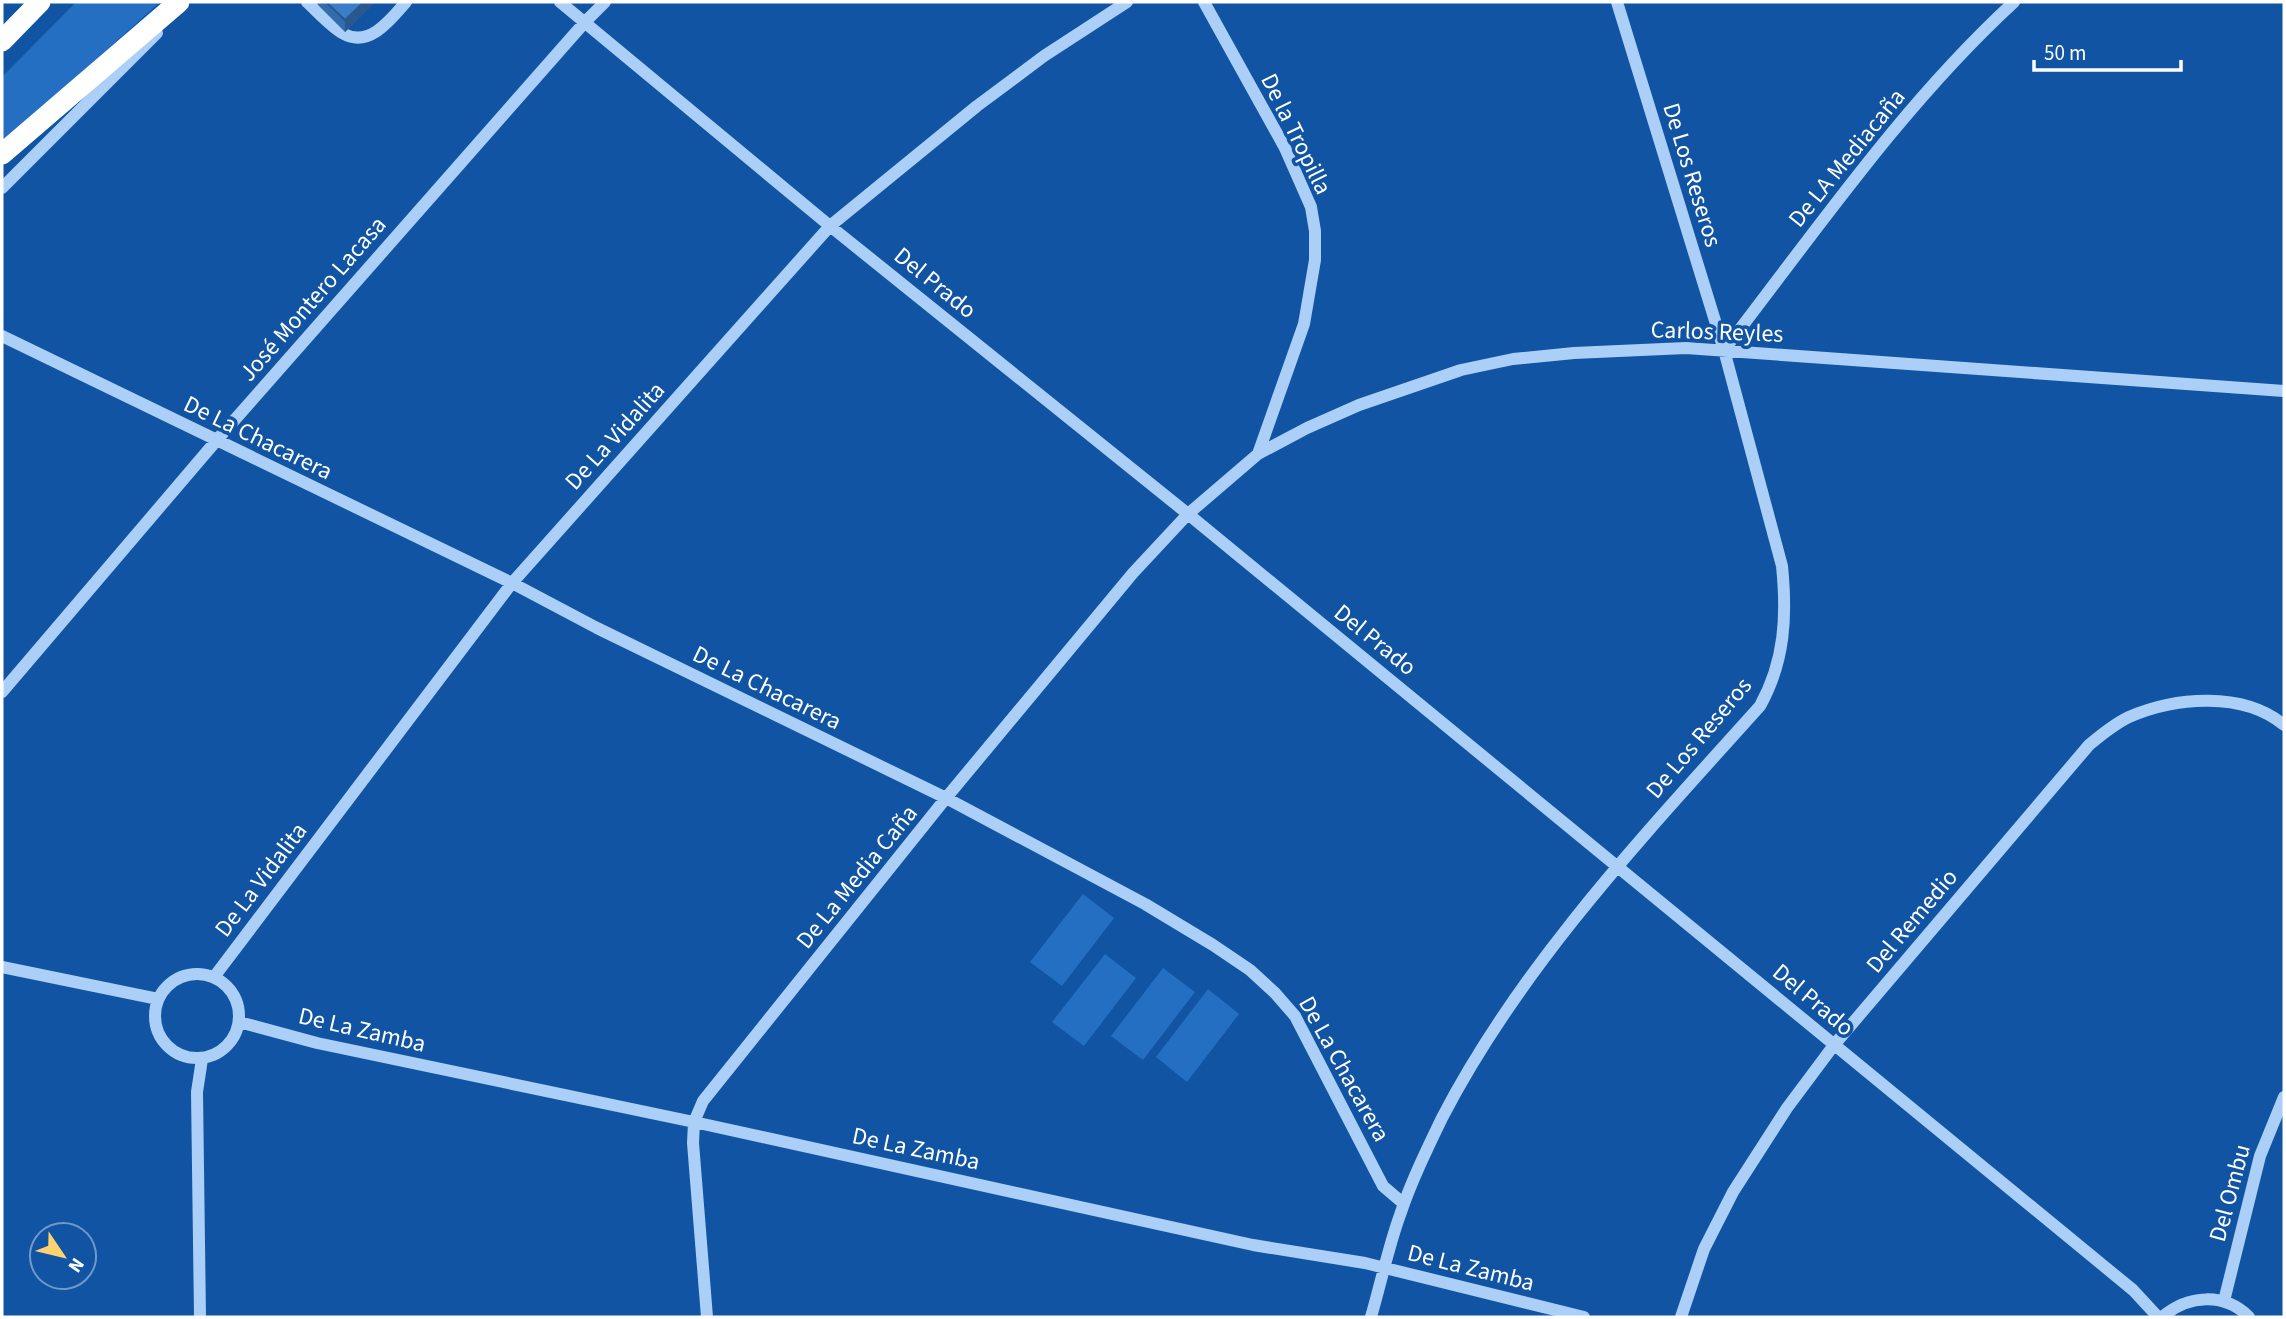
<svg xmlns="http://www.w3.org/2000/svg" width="2286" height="1319" viewBox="0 0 2286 1319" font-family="'Source Sans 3',sans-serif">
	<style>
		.green { fill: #246fc1 }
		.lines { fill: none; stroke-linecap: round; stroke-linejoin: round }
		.minor { stroke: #abcff6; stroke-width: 12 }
		.highway { stroke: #fff; stroke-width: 21 }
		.wall { fill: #326cad }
		.shaded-wall { fill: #29588d }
		.building { fill: #3a7ec9; stroke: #29588d; stroke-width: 2 }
		.labels { text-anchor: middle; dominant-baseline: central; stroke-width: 7; stroke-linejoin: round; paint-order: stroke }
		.street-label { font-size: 24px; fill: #fff; stroke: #1154a3 }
	</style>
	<rect width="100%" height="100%" fill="#1154a3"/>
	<path class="green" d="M76,2H160L2,144V77Z
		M1083,894L1114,918L1062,986L1030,962Z
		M1105,954L1136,978L1084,1046L1052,1022Z
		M1163,968L1195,992L1143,1060L1111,1036Z
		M1208,989L1239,1014L1187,1082L1156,1057Z"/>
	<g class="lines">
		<path class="minor" d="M307,2C318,12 331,27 344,34C370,48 392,18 406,2
			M560,2L830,226L1188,514L2133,1290L2158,1317
			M1204,2L1285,148L1311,207L1315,231V260L1304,324L1258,454
			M2,188L157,33
			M2,336L512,583L597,628L946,798L1145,904L1213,945L1250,970L1275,993L1295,1016L1383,1186L1404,1204
			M1724,350C1816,231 1903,104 2014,2
			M2,692L216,441L585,22L605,2
			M2,967L158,999
			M155 1016a42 42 0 1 1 84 0a42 42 0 1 1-84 0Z
			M214,977L512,583L830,226L977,106L1044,56L1127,2
			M239,1022L317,1043L694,1122L1253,1245L1365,1263L1584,1317
			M2224,1301L2260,1156L2284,1097
			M200,1317L197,1092L202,1059
			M707,1317L693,1143L694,1122L703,1101L946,798L1133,573L1188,514L1258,454L1307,428L1359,405L1461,370L1513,359L1574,353L1686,348L2284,391
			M1371,1317C1381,1283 1388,1248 1400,1215C1411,1182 1427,1149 1442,1118C1521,965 1646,833 1760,706C1785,661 1787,616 1782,566L1724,350L1617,2
			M1681,1317L1704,1249L1733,1192L1787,1108L1834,1045L2089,745C2101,735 2114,724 2129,717C2175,697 2243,691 2284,725
			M2162,1317C2188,1295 2224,1292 2249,1317"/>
		<path class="highway" d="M2,41L40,2
			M2,154L179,2"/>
	</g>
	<path class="wall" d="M318,2H375L345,32L318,5Z"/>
	<path class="shaded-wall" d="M364,2H375L345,32V20Z"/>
	<path class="building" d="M326,2H364L345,20Z"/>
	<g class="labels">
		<g class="street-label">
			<text transform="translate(1296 134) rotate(64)">De la Tropilla</text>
			<text transform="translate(1847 158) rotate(-51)">De LA Mediacaña</text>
			<text transform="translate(1692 175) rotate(73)">De Los Reseros</text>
			<text transform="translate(935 283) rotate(39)">Del Prado</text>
			<text transform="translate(313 299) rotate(-49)">José Montero Lacasa</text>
			<text transform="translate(1717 332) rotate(2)">Carlos Reyles</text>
			<text transform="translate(615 436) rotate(-48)">De La Vidalita</text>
			<text transform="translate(258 438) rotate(26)">De La Chacarera</text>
			<text transform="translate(1375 640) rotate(39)">Del Prado</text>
			<text transform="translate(767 688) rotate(26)">De La Chacarera</text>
			<text transform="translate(1699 738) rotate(-50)">De Los Reseros</text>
			<text transform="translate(857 877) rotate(-51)">De La Media Caña</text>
			<text transform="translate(261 880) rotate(-53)">De La Vidalita</text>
			<text transform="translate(1912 921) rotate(-50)">Del Remedio</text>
			<text transform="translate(1813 1000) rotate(40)">Del Prado</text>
			<text transform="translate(362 1030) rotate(13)">De La Zamba</text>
			<text transform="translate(1344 1069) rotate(61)">De La Chacarera</text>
			<text transform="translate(916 1149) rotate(12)">De La Zamba</text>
			<text transform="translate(2230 1193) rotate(-75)">Del Ombu</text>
			<text transform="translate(1471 1268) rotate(14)">De La Zamba</text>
		</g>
	</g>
	<rect width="2286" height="1319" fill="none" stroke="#ffffff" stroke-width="7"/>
	<g transform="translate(63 1256) rotate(125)"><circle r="33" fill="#1154a3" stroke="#7098c8" stroke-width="2"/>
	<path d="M0-5L12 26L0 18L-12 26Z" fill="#ffd270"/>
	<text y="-10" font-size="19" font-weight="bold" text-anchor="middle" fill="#ffffff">N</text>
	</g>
	<path d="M2034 60v10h147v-10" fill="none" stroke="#ffffff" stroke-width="3.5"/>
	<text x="2044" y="60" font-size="21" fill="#ffffff" stroke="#1154a3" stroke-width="5" paint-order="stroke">50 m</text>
</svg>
